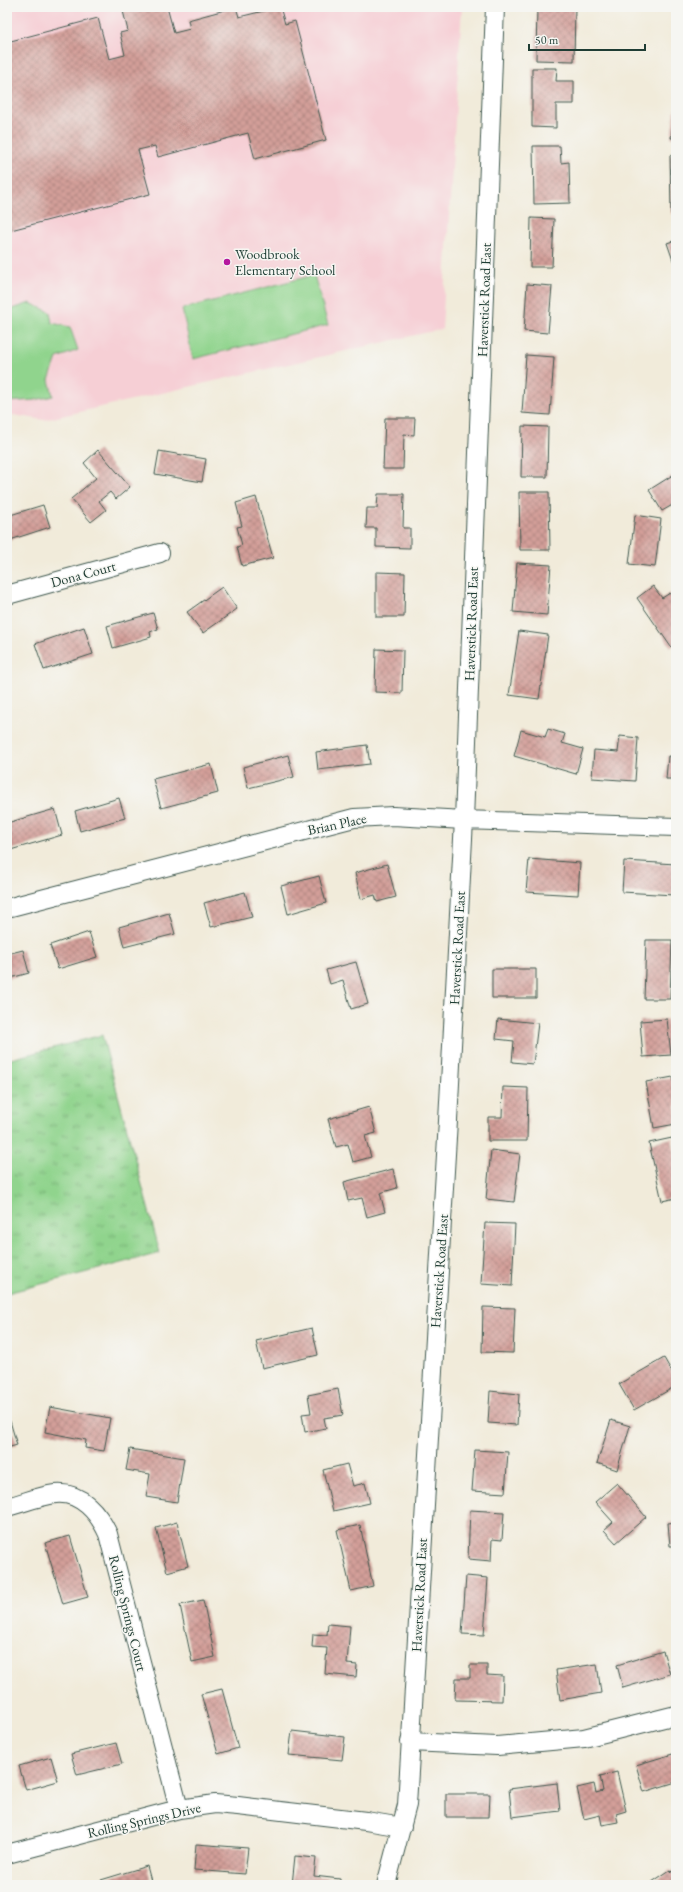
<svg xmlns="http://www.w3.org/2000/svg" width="683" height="1892" viewBox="0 0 683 1892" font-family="'EB Garamond',serif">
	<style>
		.built { fill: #f6cfd5 }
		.grass { fill: url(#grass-tufts); stroke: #588860 }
		.park { fill: #90d48d; stroke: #588860 }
		.building { fill: url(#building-cross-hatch) }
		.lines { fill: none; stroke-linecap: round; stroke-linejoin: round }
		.street-casing { stroke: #3e574d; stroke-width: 20 }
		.street { stroke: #fff; stroke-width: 18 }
		.poi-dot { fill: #b5179e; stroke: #f6f6f2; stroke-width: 1.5 }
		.labels { text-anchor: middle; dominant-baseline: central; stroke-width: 3; stroke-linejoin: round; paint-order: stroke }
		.poi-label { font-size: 14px; fill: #1f3d34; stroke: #f6f6f2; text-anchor: start }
		.street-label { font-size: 14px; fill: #1f3d34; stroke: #f6f6f2 }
	</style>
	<defs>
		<pattern id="grass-tufts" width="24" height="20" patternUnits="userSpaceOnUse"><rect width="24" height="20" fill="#90d48d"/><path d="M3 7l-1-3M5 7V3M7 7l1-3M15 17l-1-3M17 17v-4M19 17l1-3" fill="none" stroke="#75ad74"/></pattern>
		<pattern id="building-cross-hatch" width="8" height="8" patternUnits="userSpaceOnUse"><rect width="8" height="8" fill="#d39f99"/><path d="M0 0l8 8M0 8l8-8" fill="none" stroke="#ab837e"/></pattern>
	</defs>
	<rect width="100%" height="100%" fill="#f6f6f2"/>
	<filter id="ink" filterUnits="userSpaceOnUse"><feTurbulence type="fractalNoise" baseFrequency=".025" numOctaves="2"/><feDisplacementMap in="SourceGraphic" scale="8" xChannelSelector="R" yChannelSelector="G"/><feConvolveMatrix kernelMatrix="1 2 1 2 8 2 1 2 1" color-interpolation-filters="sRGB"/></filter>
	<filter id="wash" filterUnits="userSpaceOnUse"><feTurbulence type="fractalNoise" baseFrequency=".012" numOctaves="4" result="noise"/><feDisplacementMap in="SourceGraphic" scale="16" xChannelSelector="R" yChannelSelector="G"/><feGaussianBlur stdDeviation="0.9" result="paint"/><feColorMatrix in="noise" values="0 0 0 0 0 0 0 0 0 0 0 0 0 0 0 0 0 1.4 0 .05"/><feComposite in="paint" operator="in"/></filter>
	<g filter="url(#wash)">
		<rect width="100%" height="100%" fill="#f1ebda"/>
		<path class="built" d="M7,7H462L442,329L44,420L7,414Z"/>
		<path class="grass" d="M102,1035L160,1253L7,1293V1060Z"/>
		<path class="park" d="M314,275L328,325L193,359L182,309Z
			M30,303L50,312L52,323L70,327L78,350L57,358L49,380L53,396L35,400L7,402V311Z"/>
		<g id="blocks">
			<path class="building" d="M122,7H167L174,33L190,29L188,20L236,7L239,17L280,7L285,24L295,21L326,140L255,159L248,133L158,157L155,146L138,150L150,194L7,231V42L98,18L109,59L125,55L120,33L128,31Z
				M537,7H575L574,61L536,60Z
				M532,68H557L556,81H574V104H556V128L532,127Z
				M675,109H676V138H671Z
				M533,146H560L561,163L569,162L570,203L534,204Z
				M670,155H676V214H671Z
				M531,218L554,219L552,267H530Z
				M676,240V269L667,243Z
				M527,284L552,286L548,333L524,331Z
				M526,355L554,357L550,415L522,413Z
				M385,418H415L414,435L404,434L403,469H383Z
				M522,426L548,427L547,477H521Z
				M98,450L130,487L116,499L110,492L99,501L106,510L91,522L71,499L96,478L84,463Z
				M159,451L206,459L202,482L155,474Z
				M676,473V503L662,511L649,490Z
				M519,492H549L550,550H520Z
				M378,494H404L403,528H410V548L376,547V528H366L367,508H377Z
				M256,497L273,558L242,566L237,547L242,545L237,527L242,526L236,503Z
				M43,505L50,527L7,541V516Z
				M635,515L661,519L655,567L629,564Z
				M517,563L551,565L547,615L513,612Z
				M376,572L405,573L404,617H376Z
				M653,586L662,598L670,593L676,602V644L671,647L637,598Z
				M222,587L237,609L203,633L187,612Z
				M153,613L158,629L150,632L151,637L113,648L107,626Z
				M84,627L93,654L44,670L35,644Z
				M519,631L548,635L539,699L509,695Z
				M376,649L403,650L402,693L375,692Z
				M548,729L565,734L562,743L583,749L576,774L514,756L521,730L545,737Z
				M620,736L638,738L635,781L592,778L594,750L618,752Z
				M367,745L370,764L318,770L316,752Z
				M288,755L294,777L248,788L243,767Z
				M668,756L676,757V779H666Z
				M211,764L218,793L161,808L153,779Z
				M119,798L125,818L80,831L75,811Z
				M55,809L62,835L7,851V823Z
				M529,859L580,863L578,895L526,892Z
				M624,861L676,864L674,895L622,892Z
				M387,864L396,897L377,902L375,895L361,899L355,873Z
				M319,876L326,903L288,914L281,886Z
				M245,892L252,917L211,927L204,903Z
				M169,913L175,934L124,947L119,927Z
				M89,932L97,957L58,969L50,945Z
				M646,940H672L670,999H644Z
				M23,950L29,973L7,979V954Z
				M356,962L368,1004L351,1009L343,980L330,984L326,970Z
				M492,969H536V998H492Z
				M498,1019L538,1023L533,1064L512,1062L514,1041L496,1039Z
				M667,1019L671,1055L643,1057L640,1021Z
				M673,1077L676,1091V1124L654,1128L646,1082Z
				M503,1087L528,1088L527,1141H488V1117H502Z
				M369,1107L376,1133L365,1136L371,1157L353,1162L348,1144L336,1147L328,1119Z
				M672,1138L676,1158V1198L662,1201L649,1143Z
				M491,1150L520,1154L514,1202L486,1199Z
				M393,1169L397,1188L380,1193L385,1212L367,1217L362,1198L348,1201L344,1182Z
				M485,1223L515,1224L512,1286L481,1284Z
				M483,1307L515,1308L513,1353L482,1352Z
				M312,1328L318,1355L262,1368L256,1341Z
				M664,1358L676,1379V1386L634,1410L619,1384Z
				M338,1389L343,1415L324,1418L326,1428L305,1432L302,1414L311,1413L308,1395Z
				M490,1391L519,1394L517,1425L488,1423Z
				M50,1407L110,1418L104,1451L85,1448L86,1440L45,1432Z
				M611,1420L630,1426L617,1470L597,1463Z
				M10,1421L17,1445L7,1448V1422Z
				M130,1449L184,1458L177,1502L146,1497L150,1474L126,1470Z
				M475,1450L508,1452L505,1493L472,1491Z
				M347,1464L353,1486L365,1483L370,1503L333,1511L323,1470Z
				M617,1483L646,1517L616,1543L604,1530L613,1522L595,1502Z
				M470,1510L504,1512L502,1540L492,1539L491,1561L468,1559Z
				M177,1522L188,1566L167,1572L156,1528Z
				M676,1522V1546H670L668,1523Z
				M360,1525L373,1586L351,1591L337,1530Z
				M70,1536L88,1597L63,1604L45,1543Z
				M466,1576L488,1578L484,1635L462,1634Z
				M203,1600L215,1657L192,1662L180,1605Z
				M328,1624L350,1626L347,1664L357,1665L356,1677L325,1674L327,1648L312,1647L313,1634L327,1635Z
				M663,1651L670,1674L623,1688L617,1665Z
				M597,1664L601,1693L560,1700L556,1670Z
				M470,1665H487V1675L503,1676L502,1701L455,1700L456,1678H470Z
				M222,1689L238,1748L218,1754L201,1694Z
				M292,1731L345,1737L342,1760L289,1755Z
				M116,1743L122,1764L77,1775L71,1754Z
				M676,1753V1782L644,1792L636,1765Z
				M51,1757L58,1781L26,1790L19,1766Z
				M617,1772L626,1811L616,1814L618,1822L602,1825L600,1815L584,1819L577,1788L594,1784L596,1793L603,1791L600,1776Z
				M557,1783L560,1811L512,1817L509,1789Z
				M446,1794H490L489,1817H446Z
				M196,1844L248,1848L245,1874L194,1870Z
				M295,1856L316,1858L314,1876L340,1879V1885H292Z
				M147,1866L152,1885H102L101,1880Z
				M670,1870L672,1872L676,1870V1885H654L652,1882Z"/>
		</g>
	</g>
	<g filter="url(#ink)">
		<use href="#blocks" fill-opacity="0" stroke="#3e574d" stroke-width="1"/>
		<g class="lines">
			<defs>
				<path id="street" d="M7,595L160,553
					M7,908L354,818L393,816L464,820L676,827
					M7,1507C23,1503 39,1496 55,1494C81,1491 99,1514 108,1534L179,1809
					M410,1742L497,1746L584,1738L676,1715
					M7,1854L179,1809L215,1804L238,1806L366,1821L402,1827
					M386,1885L407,1805L448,1121L464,820L495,7"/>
			</defs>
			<use href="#street" class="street-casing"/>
			<use href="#street" class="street"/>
		</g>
	</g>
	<circle class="poi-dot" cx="227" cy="262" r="4"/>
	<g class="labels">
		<g class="poi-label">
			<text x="235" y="254">Woodbrook<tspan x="235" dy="16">Elementary School</tspan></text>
		</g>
		<g class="street-label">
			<text transform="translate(484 300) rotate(-88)">Haverstick Road East</text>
			<text transform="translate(83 574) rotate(-15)">Dona Court</text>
			<text transform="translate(471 624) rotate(-88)">Haverstick Road East</text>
			<text transform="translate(337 824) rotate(-12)">Brian Place</text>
			<text transform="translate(457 948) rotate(-87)">Haverstick Road East</text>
			<text transform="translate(439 1271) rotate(-86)">Haverstick Road East</text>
			<text transform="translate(419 1595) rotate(-87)">Haverstick Road East</text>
			<text transform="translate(128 1613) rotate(76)">Rolling Springs Court</text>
			<text transform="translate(144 1820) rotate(-13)">Rolling Springs Drive</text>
		</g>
	</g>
	<rect width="683" height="1892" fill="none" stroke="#f6f6f2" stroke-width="24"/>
	<path d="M529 44v6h116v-6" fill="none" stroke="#1f3d34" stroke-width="2"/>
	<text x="535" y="44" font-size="12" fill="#1f3d34" stroke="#f6f6f2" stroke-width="3" paint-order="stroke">50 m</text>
</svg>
